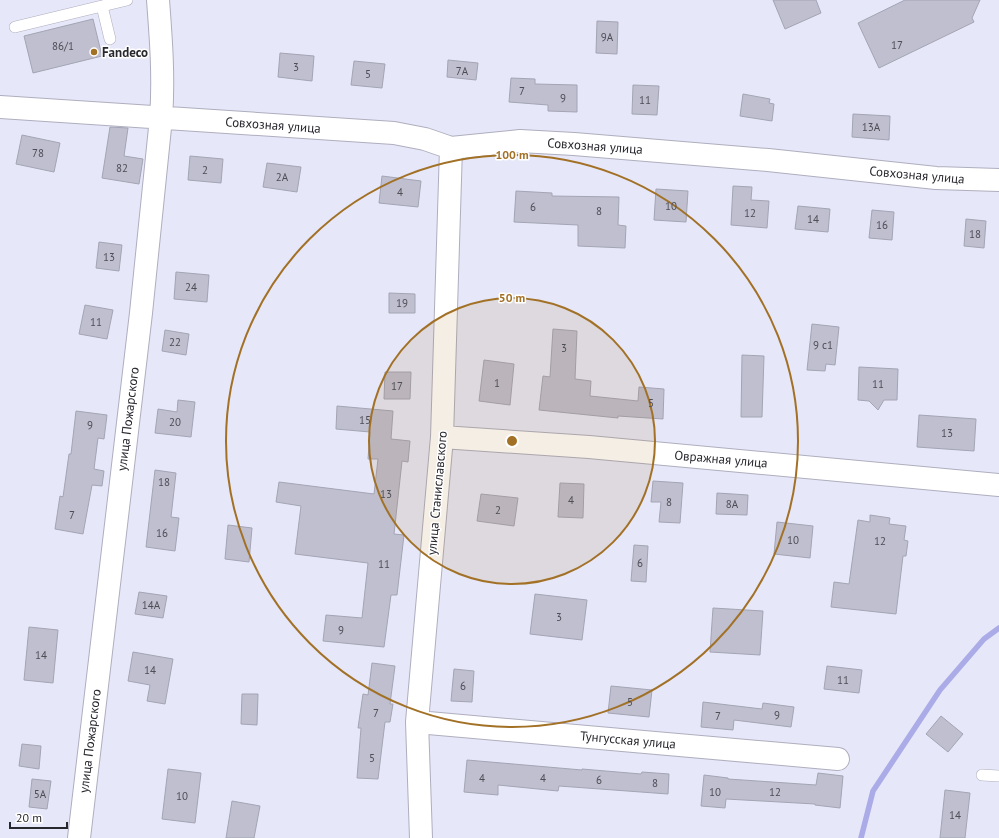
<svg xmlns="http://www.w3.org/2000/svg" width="999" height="838" viewBox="0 0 999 838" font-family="'PT Sans',sans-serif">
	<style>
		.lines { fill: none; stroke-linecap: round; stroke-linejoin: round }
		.stream { stroke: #abace7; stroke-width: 5.5 }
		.building { fill: #bfbfd0; stroke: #a3a4b4 }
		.lane-casing { stroke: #aeaebf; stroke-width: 12 }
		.street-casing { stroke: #aeaebf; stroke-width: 24 }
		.lane { stroke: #fff; stroke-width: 11 }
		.street { stroke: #fff; stroke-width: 22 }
		.ring { fill: none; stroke: #a27126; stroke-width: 2 }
		.poi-dot { fill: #a27126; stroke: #fff; stroke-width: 1.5 }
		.labels { text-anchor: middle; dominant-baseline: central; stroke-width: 3; stroke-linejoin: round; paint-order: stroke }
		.number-label { font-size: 11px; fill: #4d4d56 }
		.poi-label { font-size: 13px; font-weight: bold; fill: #27272e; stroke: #fff; text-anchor: start }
		.street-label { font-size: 13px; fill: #27272e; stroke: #fff }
		.centre { fill: #a27126; stroke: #fff; stroke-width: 2 }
		.ring-label { font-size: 12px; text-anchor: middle; font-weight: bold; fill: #a27126; stroke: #fff; stroke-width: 3; stroke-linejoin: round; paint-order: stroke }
	</style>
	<rect width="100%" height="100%" fill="#e6e7f8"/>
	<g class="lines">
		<path class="stream" d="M861,838L873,791L940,690L984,639L999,628"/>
	</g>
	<path class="building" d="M773,0H816L821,13L785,29Z
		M905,0H980L972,18L974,22L879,68L858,23Z
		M93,19L102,56L33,73L24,36Z
		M597,21L618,22L617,54L596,53Z
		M280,53L314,56L312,81L278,77Z
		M448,60L478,63L476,80L447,77Z
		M354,61L385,64L382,88L351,85Z
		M511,78L535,79V84L577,85V112L548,111V105L509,102Z
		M633,85L659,86L657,115L632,114Z
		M743,94L770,99L769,103L774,104L772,121L740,116Z
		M853,114L890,116L889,140L852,137Z
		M110,127L128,128L124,156L143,159L139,184L102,178Z
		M22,135L60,143L54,172L16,164Z
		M190,156L223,159L221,183L188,180Z
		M267,163L301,167L297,192L263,187Z
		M382,176L421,181L418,207L379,203Z
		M733,186L752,187L751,200L769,201L767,228L731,225Z
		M656,189L688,191L686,222L654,220Z
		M516,191L552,193V196L619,197L618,225L626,226L625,248L578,246V225L514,222Z
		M798,206L830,209L828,232L795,229Z
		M872,210L894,212L892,240L869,238Z
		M966,219L986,221L984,248L964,246Z
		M99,242L122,245L119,271L96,268Z
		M176,272L209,275L207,302L174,299Z
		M389,293L415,294V313H389Z
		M85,305L113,310L107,339L79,334Z
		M812,324L839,327L835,365L826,364L825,371L807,370Z
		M553,329L577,331L575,379L591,381L590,396L638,401L639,387L664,389L663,419L618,416V418L539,410L543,376L550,377Z
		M165,330L189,334L186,355L162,351Z
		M742,355L764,356L762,417H741Z
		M484,360L514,364L510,405L479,401Z
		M859,367L898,369L897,400H884L878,410L869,401L858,400Z
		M385,372H411L410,399H384Z
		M178,400L195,402L191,437L155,433L158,409L177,412Z
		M337,406L393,411L391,439L410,441L408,462L402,461L394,534L404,535L397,595H391L384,647L323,641L326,615L362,618L368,563L295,554L301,506L276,502L279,482L374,494L378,459H368L370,432L336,429Z
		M76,411L107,415L104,439L98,438L94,469L104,471L102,486L92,485L83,534L55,529L60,496L63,497L69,454H71Z
		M919,415L976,419L974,451L917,447Z
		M155,470L176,473L171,517L179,518L175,551L146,547Z
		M653,481L683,483L680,523L659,522L661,502H651Z
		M560,483L584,484L583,518L558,517Z
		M717,493L748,495L747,515L716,514Z
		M481,494L518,498L514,526L477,521Z
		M870,515L890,518L889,524L906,526L904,540L908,541L906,556H903L896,614L831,607L834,582L849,584L858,520L870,522Z
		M777,522L813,526L810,558L774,554Z
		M228,525L252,528L249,562L225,559Z
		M634,545L648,546L646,582L631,581Z
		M139,592L167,596L163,618L135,614Z
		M535,594L587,600L582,640L530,634Z
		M713,608L763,611L760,655L710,652Z
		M29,627L58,630L53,683L24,680Z
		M133,652L173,659L165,704L147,701L150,685L128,681Z
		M372,663L395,666L390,704H393L390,722H385L378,779L357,778L361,728H358L363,694L368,695Z
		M827,666L862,670L859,693L824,689Z
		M454,669L474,671L472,702L451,701Z
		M611,686L652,690L649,717L608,713Z
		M242,694H258L257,725L241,724Z
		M703,702L762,709L763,703L794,707L791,727L734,720L733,730L701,727Z
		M941,716L963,734L948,752L926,734Z
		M22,744L41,746L39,769L19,766Z
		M467,760L582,770V769L641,774L642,772L669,774L668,794L559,786L558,791L498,785V795L464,792Z
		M168,769L201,773L195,823L162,819Z
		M818,773L843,776L840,808L815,805V804L726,799L725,808L701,806L704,775L728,778V779L816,785Z
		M32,779L51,781L47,809L29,807Z
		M945,790L970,793L965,838H940Z
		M232,801L260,806L254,838H226Z"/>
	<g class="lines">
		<defs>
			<path id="lane" d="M102,6L110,39
				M15,27L127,0
				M982,775L999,776"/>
			<path id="street" d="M0,107L394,133L425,139L451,148L520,141L574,144L768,160L936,178L999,180
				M442,437L589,447L999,485
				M417,722L838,759
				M79,838L141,313L161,118C164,78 161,39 158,0
				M421,838L417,722L442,437L451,148"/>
		</defs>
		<use href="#lane" class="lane-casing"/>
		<use href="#street" class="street-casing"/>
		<use href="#lane" class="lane"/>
		<use href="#street" class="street"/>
	</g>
	<circle cx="512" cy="441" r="143" fill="#a27126" fill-opacity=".12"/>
	<g class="ring">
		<circle cx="512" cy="441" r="143"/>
		<circle cx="512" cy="441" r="286"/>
	</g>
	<circle class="poi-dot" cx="94" cy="52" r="4"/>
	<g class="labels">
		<g class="number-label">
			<text x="607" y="37">9А</text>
			<text x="897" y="45">17</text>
			<text x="63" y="46">86/1</text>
			<text x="296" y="67">3</text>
			<text x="462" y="71">7А</text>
			<text x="368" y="74">5</text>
			<text x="522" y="91">7</text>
			<text x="563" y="98">9</text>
			<text x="645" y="100">11</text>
			<text x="871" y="127">13А</text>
			<text x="38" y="153">78</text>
			<text x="122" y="168">82</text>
			<text x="205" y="170">2</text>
			<text x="282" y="177">2А</text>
			<text x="400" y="192">4</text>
			<text x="671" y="206">10</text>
			<text x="533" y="207">6</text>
			<text x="599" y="211">8</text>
			<text x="750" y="213">12</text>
			<text x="813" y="219">14</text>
			<text x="882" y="225">16</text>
			<text x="975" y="234">18</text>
			<text x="109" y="257">13</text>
			<text x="191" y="287">24</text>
			<text x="402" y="303">19</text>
			<text x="96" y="322">11</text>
			<text x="175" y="342">22</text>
			<text x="823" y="345">9 с1</text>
			<text x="564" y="348">3</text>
			<text x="497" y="383">1</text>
			<text x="878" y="384">11</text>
			<text x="397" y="386">17</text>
			<text x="651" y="403">5</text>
			<text x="365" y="420">15</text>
			<text x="175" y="422">20</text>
			<text x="90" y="425">9</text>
			<text x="947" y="433">13</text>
			<text x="164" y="482">18</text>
			<text x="386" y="494">13</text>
			<text x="571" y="500">4</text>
			<text x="669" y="502">8</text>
			<text x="732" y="504">8А</text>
			<text x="498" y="510">2</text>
			<text x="72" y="515">7</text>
			<text x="162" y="533">16</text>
			<text x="793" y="540">10</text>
			<text x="880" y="541">12</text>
			<text x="640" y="563">6</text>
			<text x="384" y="564">11</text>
			<text x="151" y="605">14А</text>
			<text x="559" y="617">3</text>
			<text x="341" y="630">9</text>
			<text x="41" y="655">14</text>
			<text x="150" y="670">14</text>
			<text x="843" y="680">11</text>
			<text x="463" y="686">6</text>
			<text x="630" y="702">5</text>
			<text x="376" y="713">7</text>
			<text x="777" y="715">9</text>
			<text x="718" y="716">7</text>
			<text x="372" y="758">5</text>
			<text x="482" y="778">4</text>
			<text x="543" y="778">4</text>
			<text x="599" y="780">6</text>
			<text x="655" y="783">8</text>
			<text x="715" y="792">10</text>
			<text x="775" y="792">12</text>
			<text x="40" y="794">5А</text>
			<text x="182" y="796">10</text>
			<text x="955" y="815">14</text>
		</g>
		<g class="poi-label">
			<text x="102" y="52">Fandeco</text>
		</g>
		<g class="street-label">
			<text transform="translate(273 125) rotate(4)">Совхозная улица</text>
			<text transform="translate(595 146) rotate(4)">Совхозная улица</text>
			<text transform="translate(917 175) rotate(5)">Совхозная улица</text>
			<text transform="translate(128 419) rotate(-83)">улица Пожарского</text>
			<text transform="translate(721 459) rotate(5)">Овражная улица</text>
			<text transform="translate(437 493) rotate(-85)">улица Станиславского</text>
			<text transform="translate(628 740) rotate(5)">Тунгусская улица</text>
			<text transform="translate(90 741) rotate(-83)">улица Пожарского</text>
		</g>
	</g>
	<circle cx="512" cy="441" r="6" class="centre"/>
	<g class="ring-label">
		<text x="512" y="159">100 m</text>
		<text x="512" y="302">50 m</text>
	</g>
	<path d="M10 822v6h57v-6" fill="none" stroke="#27272e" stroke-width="2"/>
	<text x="16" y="822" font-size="12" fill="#27272e" stroke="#ffffff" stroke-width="3" paint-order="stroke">20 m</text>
</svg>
